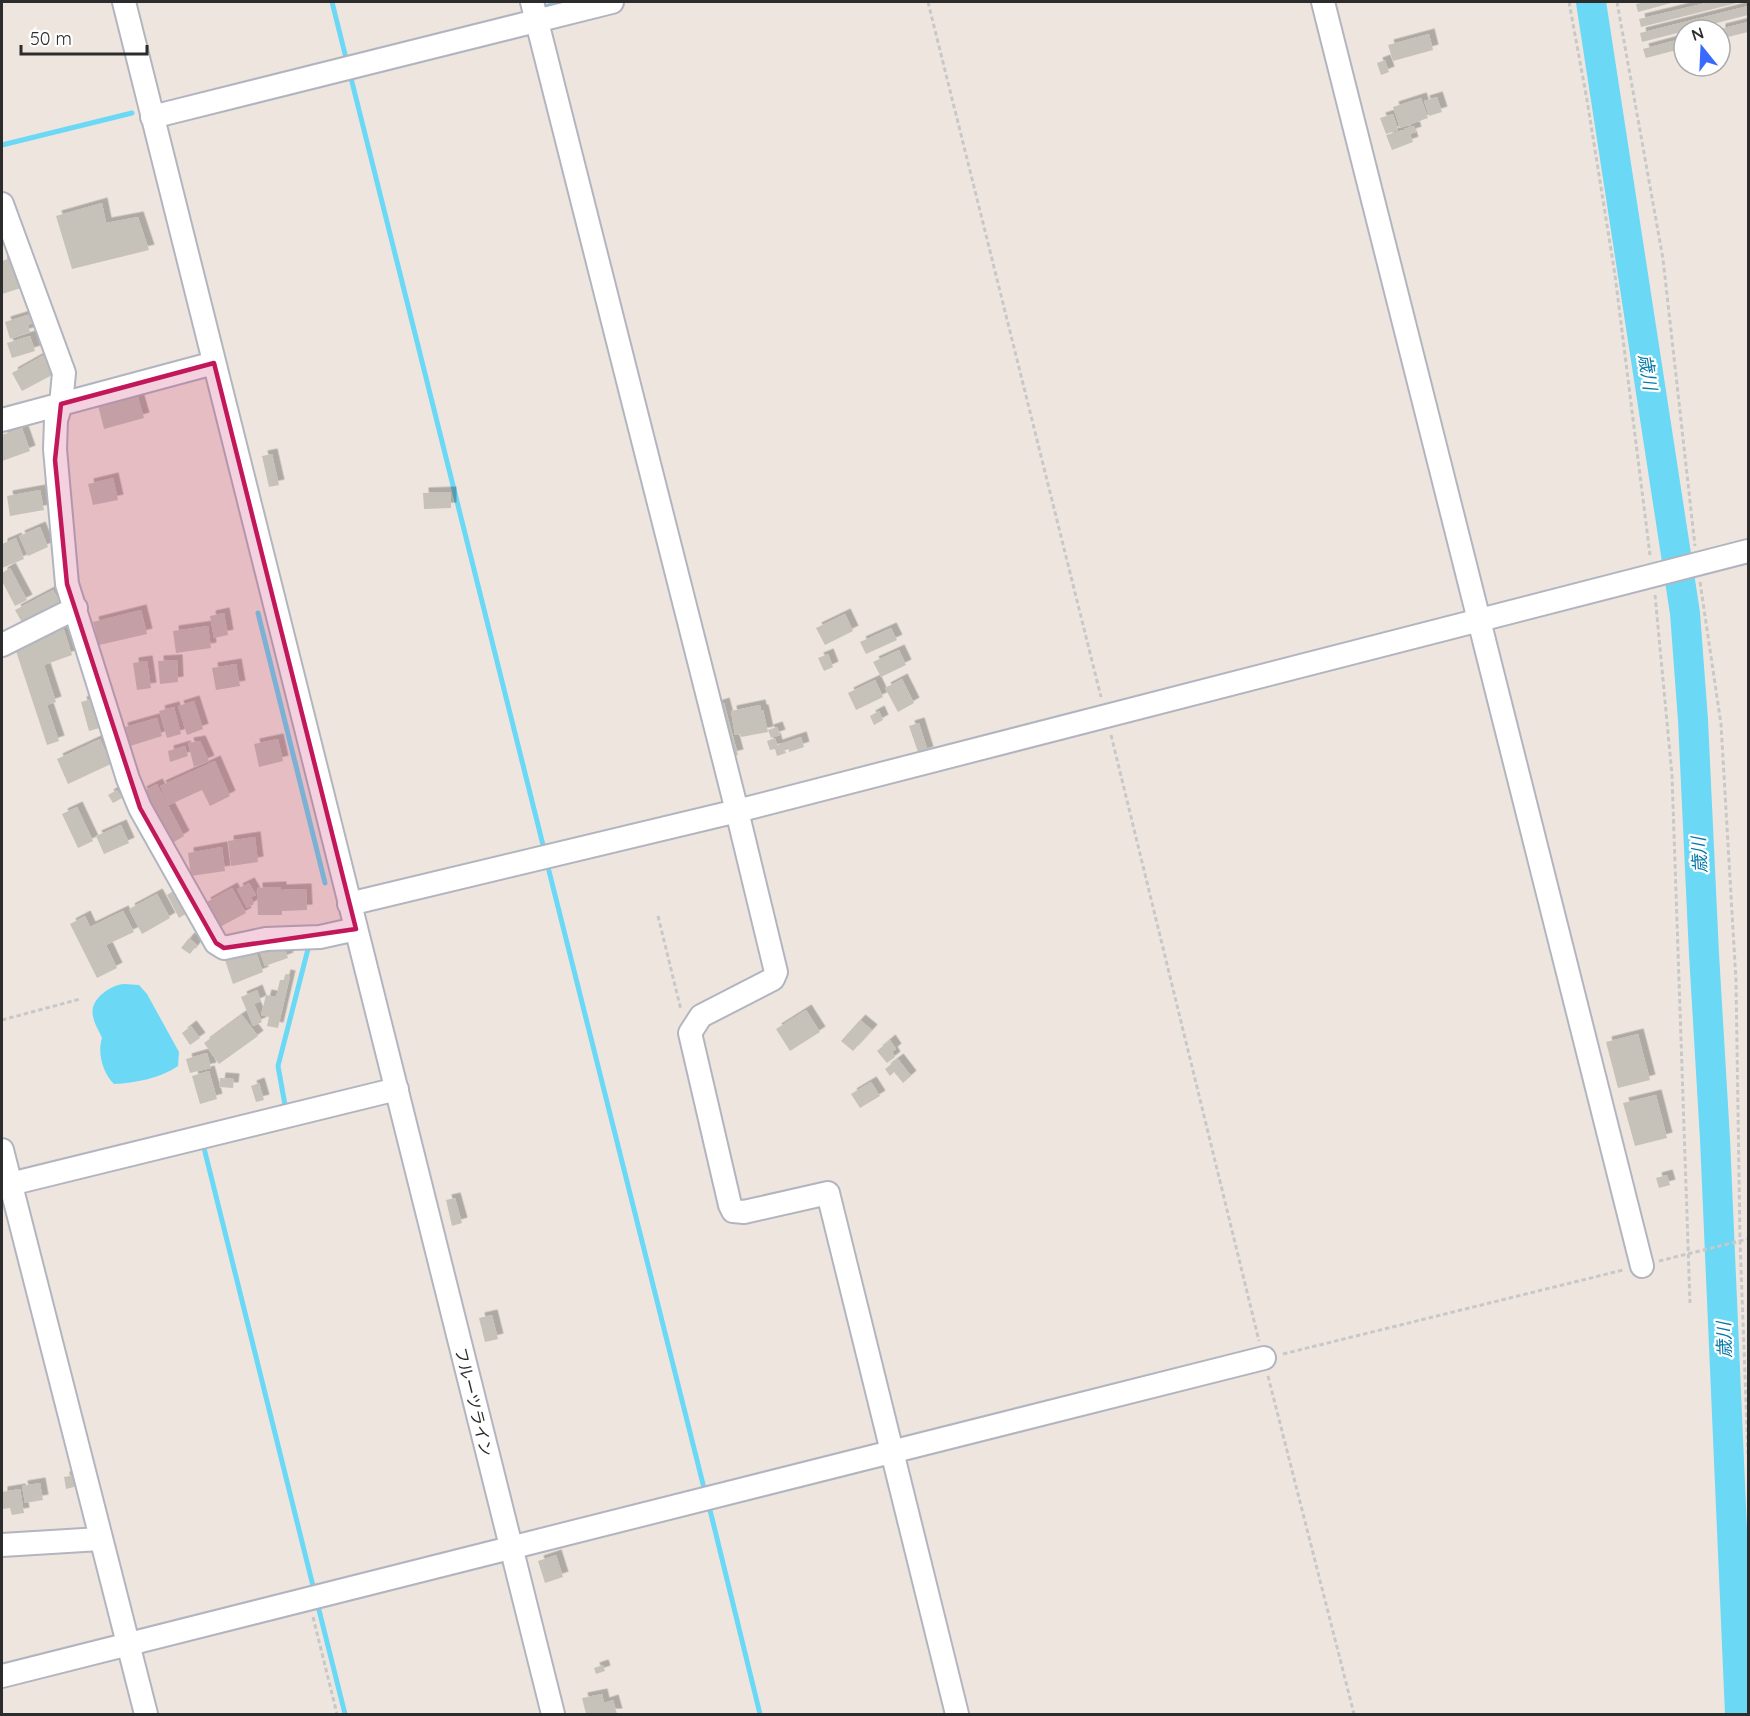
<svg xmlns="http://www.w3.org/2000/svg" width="1750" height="1716" viewBox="0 0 1750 1716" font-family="Quicksand,'Noto Sans JP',sans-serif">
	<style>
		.water { fill: #6bd8f6 }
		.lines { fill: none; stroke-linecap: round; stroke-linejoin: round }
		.stream { stroke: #6bd8f6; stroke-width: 5 }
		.river { stroke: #6bd8f6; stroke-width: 30 }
		.building { fill: #c6c1b9; filter: url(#shadow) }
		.minor-casing { stroke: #b2b5c0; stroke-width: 26 }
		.path { stroke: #c8c8c8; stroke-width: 3; stroke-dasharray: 4.5 3; stroke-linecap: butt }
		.minor { stroke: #fff; stroke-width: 22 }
		.marked { fill: #c2185b; fill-opacity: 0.2; stroke: #c2185b; stroke-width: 4.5; stroke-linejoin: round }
		.labels { text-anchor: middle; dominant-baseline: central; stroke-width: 4.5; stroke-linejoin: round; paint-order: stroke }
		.street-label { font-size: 16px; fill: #2c2c2c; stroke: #fff }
		.water-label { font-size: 18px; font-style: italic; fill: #0678a6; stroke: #fff }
	</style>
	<defs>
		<filter id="shadow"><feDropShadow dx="5.5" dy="-5.5" stdDeviation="0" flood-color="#0004"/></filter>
	</defs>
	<rect width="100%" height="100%" fill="#eee6de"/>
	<path class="water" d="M124,984L139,985L147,994L179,1052L178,1066C161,1078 135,1083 114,1084C103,1073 97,1053 102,1038C99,1031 94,1023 93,1016C89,999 111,985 124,984Z"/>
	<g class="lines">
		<path class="stream" d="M332,2L346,58
			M540,8L566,2
			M351,78L544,849
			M2,145L132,113
			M258,613L325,883
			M549,871L705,1492
			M280,1107L285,1105L278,1066L308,949
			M204,1148L314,1590
			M710,1510L760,1714
			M318,1606L345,1714"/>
		<path class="river" d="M1591,2L1685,613L1693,720L1704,954L1715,1139L1740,1714"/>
	</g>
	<path class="building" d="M1646,2H1675L1638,12L1636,4Z
		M1710,2H1741L1641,27L1639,19Z
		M1748,6V15L1642,42L1640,33Z
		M1748,22V32L1720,39V29Z
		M1429,34L1433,50L1393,61L1388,45Z
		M1684,38V48L1646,58L1643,49Z
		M1385,60L1389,72L1381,75L1377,63Z
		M1437,97L1442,112L1429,116L1424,101Z
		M1421,98L1428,118L1400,128L1393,107Z
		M1393,114L1398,130L1386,134L1380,118Z
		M1414,126L1416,132L1410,134L1413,142L1392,150L1386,135L1403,130L1405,133L1404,129Z
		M102,203L106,223L138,217L149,250L72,269L56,216Z
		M11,258L21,288L2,294V261Z
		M31,314L33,323L28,325L30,332L10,339L5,322Z
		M30,336L35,351L12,358L7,343Z
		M44,355L54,374L22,391L12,373Z
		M137,394L144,418L104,429L98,405Z
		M22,428L30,451L2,461V435Z
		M272,454L279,485L269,487L262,456Z
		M113,478L118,500L93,505L88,484Z
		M40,490L44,510L10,516L7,496Z
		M451,492V508L424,509L423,493Z
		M40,527L48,547L28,556L19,536Z
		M16,538L24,559L2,568V544Z
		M10,568L27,600L15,606L2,581V573Z
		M53,590L62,606L24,626L15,610Z
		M141,610L147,634L99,645L93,622Z
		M224,613L228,635L214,638L210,616Z
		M845,614L853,631L825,645L816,628Z
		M62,624L72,655L44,665L56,702L47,705L59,741L47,745L15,648Z
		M208,626L211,648L176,653L173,631Z
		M891,628L897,640L866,654L860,642Z
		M899,650L906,665L881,677L873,662Z
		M828,654L833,667L824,671L818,658Z
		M177,660L178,682L160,684L158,661Z
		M147,661L151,688L137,690L133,663Z
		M236,664L240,686L216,690L212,668Z
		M902,679L914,703L898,712L885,688Z
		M875,680L883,697L856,710L848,693Z
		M95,698L103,727L89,731L81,702Z
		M194,701L203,729L187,735L178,706Z
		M724,703L738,755L728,757L715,706Z
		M760,705L761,710H763L768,732L741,737L740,734L735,735L731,711Z
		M174,707L181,734L167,738L159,711Z
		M879,711L883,720L874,725L870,716Z
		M157,718L162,736L127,747L122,728Z
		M919,723L928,752L919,755L909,726Z
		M777,727L780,735L771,738L768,730Z
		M801,737L804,747L789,752L788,747L784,748L786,753L777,756L775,749L770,750L767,741L775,738L777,745Z
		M100,739L111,764L68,784L57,759Z
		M278,739L283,761L259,767L254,744Z
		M200,741L209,761L194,767L188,743Z
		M185,746L188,756L170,762L168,751Z
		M215,761L230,796L210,806L202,790L169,805L160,786Z
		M157,784L184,836L169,845L141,792Z
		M117,790L122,798L113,803L108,795Z
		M77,807L93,841L78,848L62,814Z
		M121,825L129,843L104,854L96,836Z
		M255,837L258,862L231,866L228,841Z
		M222,847L225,871L191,876L188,853Z
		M249,883L256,895L251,897L254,904L247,908L237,889Z
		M281,887V890L306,889L307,910L282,911V915H258L257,888Z
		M232,888L246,913L218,928L205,903Z
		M176,889L189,912L179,918L167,895Z
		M157,894L170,918L142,934L129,909Z
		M123,911L134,932L106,945L117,968L97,978L70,924L85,916L90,927Z
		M189,938L197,945L190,954L181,948Z
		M282,941L288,958L265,966L259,950Z
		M255,949L263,972L233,984L225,960Z
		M285,975L290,976L278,1028L267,1026L269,1017L261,1015L266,995L276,997L280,980H284Z
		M257,990L261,1001L254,1004L262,1022L253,1026L241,997Z
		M806,1010L820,1032L790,1051L776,1029Z
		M242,1015L258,1036L219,1064L204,1043Z
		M860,1020L872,1030L853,1051L841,1041Z
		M191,1026L200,1038L190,1045L182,1033Z
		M1638,1034L1650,1080L1618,1088L1606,1042Z
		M890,1040L896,1049L892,1052L895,1057L887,1063L877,1051Z
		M207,1053L211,1068L190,1073L186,1059Z
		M898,1059L911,1076L903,1083L894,1072L890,1076L885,1069Z
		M209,1071L217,1099L200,1104L192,1076Z
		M220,1078L234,1079L233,1088L219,1087Z
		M871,1082L880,1096L860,1108L851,1094Z
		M259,1083L264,1100L256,1102L251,1086Z
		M1656,1095L1667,1138L1635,1146L1623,1103Z
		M1667,1175L1670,1185L1659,1188L1656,1178Z
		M455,1198L462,1223L452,1226L446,1200Z
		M492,1315L498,1339L485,1342L479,1318Z
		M76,1475L78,1486L66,1489L64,1477Z
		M40,1483L43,1500L25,1503L22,1486Z
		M20,1489L24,1513L12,1515L10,1508L2,1509V1492Z
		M556,1555L563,1577L545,1583L538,1561Z
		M603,1665L605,1671L596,1674L594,1668Z
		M602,1694L604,1703L613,1700L617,1714H586L582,1698Z"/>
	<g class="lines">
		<defs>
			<path id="minor" d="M124,2L553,1714
				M532,2L737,811L776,972L773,979L701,1016L690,1033L730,1205L733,1211L744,1212L828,1193L957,1714
				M1323,2L1642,1266
				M152,117L612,2
				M2,204L64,373L61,404L56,420L55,449L67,584L128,779L140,808L216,943L224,948L266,939L320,937L356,929
				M2,420L214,363
				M2,645L76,608
				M349,904L737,811L1748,551
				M2,1150L146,1714
				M2,1186L397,1089
				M2,1545L100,1539
				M2,1676L1264,1358"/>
		</defs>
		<use href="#minor" class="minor-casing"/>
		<path class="path" d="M928,2L1101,697
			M1569,2L1587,100L1615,275L1650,555
			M1617,2L1663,259L1695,546
			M1700,582L1721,724L1736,981L1740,1241L1748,1456
			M1655,595L1672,775L1690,1303
			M1111,735L1259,1341
			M658,916L681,1010
			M2,1020L80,999
			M1659,1261L1748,1239
			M1283,1354L1623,1270
			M1268,1376L1354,1714
			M313,1617L337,1714"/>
		<use href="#minor" class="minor"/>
	</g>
	<path class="marked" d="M214,363L356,929L224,948L216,943L140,808L67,584L55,460L61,404Z"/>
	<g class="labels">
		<g class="street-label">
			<text transform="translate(474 1402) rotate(76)">フルーツライン</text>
		</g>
		<g class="water-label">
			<text transform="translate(1648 372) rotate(81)">歳川</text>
			<text transform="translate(1699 855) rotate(-93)">歳川</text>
			<text transform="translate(1724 1340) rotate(-92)">歳川</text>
		</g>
	</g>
	<rect width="1750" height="1716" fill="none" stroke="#2c2c2c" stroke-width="6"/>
	<g transform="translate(1702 48) rotate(342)"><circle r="28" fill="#ffffff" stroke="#ababab" stroke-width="1.5"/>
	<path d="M0-4.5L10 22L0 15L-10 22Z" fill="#3a69ff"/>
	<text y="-9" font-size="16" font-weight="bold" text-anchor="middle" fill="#2c2c2c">N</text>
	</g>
	<path d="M21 45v9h126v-9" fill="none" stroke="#2c2c2c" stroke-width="3"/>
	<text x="30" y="45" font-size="18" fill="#2c2c2c" stroke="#ffffff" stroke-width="4.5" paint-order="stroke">50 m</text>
</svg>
